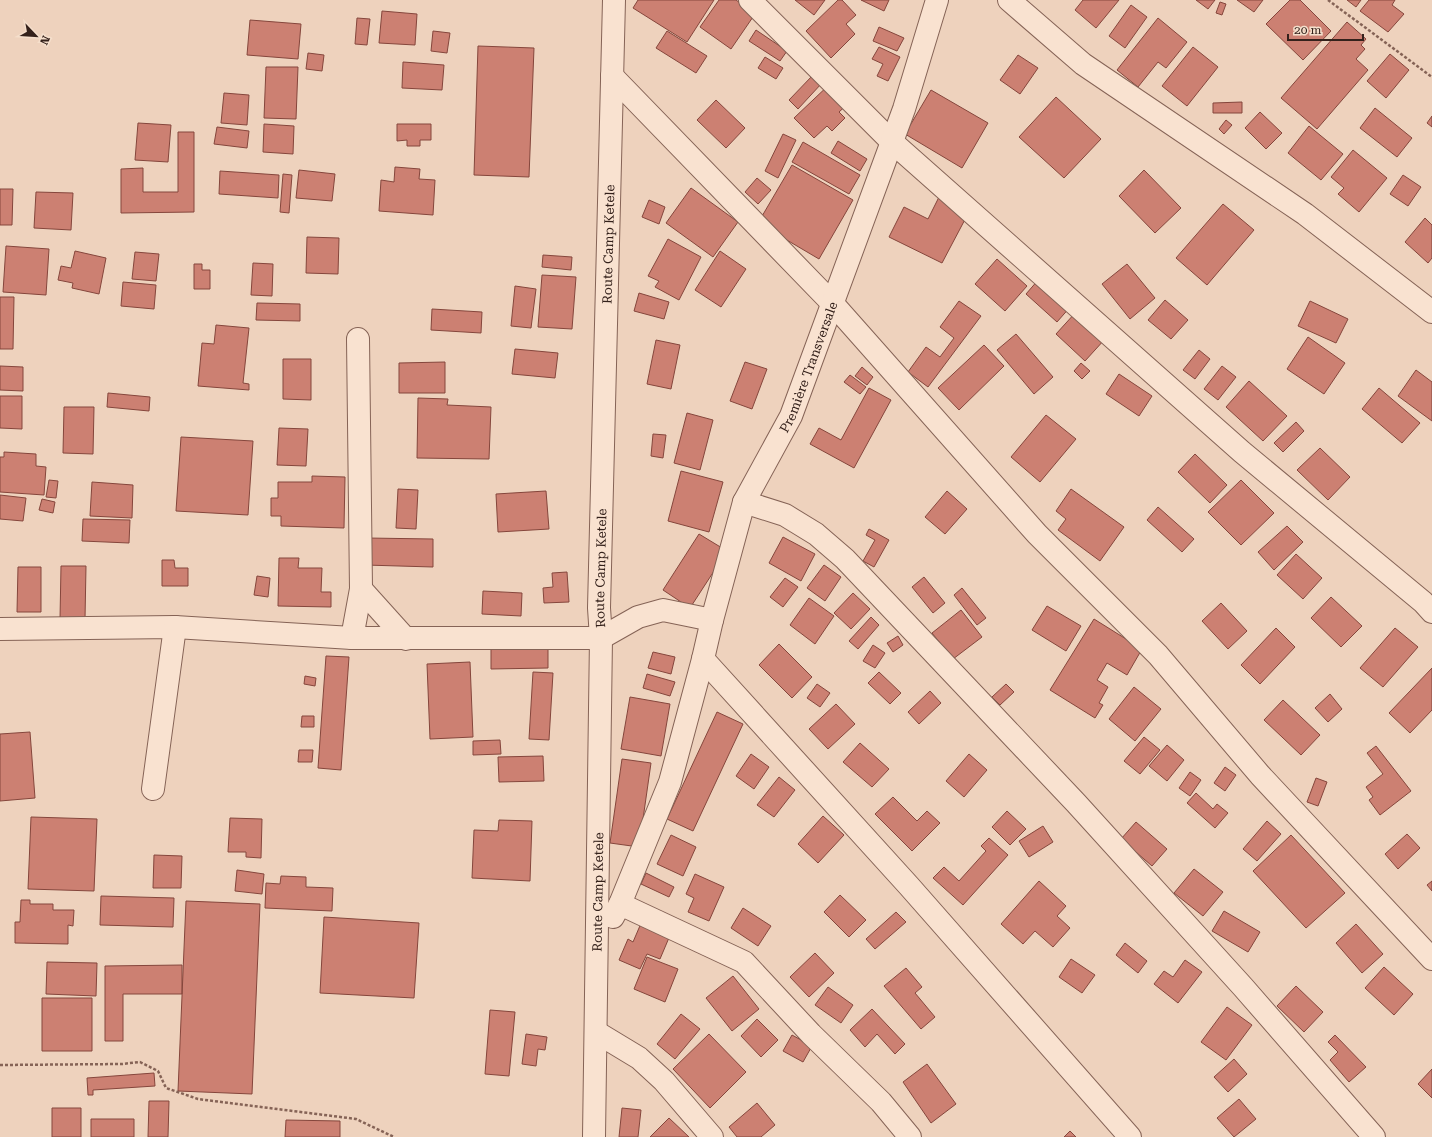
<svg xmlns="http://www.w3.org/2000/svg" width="1432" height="1137" viewBox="0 0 1432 1137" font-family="'Roboto Serif',serif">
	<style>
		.building { fill: #cc8072; stroke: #85463c }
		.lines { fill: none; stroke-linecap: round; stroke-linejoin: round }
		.minor-casing { stroke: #856356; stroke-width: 24 }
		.path { stroke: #856356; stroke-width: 2.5; stroke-dasharray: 3 2; stroke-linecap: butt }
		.minor { stroke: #f9e2d0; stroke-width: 22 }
		.labels { text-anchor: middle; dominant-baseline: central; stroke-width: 3; stroke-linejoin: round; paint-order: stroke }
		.street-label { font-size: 13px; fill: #34211b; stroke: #f5dfcc }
	</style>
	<rect width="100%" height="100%" fill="#eed2bd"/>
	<path class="building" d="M638,0H714L687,42L633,8Z
		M719,0H736L755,14L731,49L700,27Z
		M795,0H825L814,15Z
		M838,0H842L856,15L846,24L855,34L831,58L806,31Z
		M861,0H889L884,11Z
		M1083,0H1119L1096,28L1075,10Z
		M1196,0H1215L1208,9Z
		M1237,0H1263L1254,12Z
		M1290,0H1300L1331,31L1303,60L1266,24Z
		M1347,0H1361L1356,7Z
		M1369,0H1395L1392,5L1404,14L1388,32L1360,11Z
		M1220,2L1226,4L1222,15L1216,13Z
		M1131,5L1147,17L1125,48L1109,36Z
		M382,11L417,14L415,45L379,43Z
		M357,18L370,19L367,45L355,44Z
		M1158,18L1187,42L1166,68L1158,62L1138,87L1117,70Z
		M250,20L301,24L298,59L247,55Z
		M1347,22L1366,39L1361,45L1365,49L1356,59L1368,70L1317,129L1281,98Z
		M879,27L904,38L897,51L873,41Z
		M756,30L787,51L780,61L749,41Z
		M433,31L450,33L447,53L431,51Z
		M667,31L707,56L696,73L656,48Z
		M478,46L534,48L529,177L474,175Z
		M879,47L900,57L888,81L877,76L883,64L872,59Z
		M1193,47L1218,67L1187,106L1162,86Z
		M308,53L324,55L322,71L306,69Z
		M1390,54L1409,70L1386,98L1367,81Z
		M1018,55L1038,68L1020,94L1000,80Z
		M765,57L783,68L776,79L758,68Z
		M403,62L444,65L442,90L402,88Z
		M266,67H298L296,119L264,118Z
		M813,75L822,83L798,109L789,100Z
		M832,82L850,102L839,112L845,118L832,131L827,126L814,138L794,118Z
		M931,90L988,123L962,168L905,134Z
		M224,93L249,95L247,125L221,123Z
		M1056,97L1101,139L1064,178L1019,137Z
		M716,100L745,128L726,148L697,120Z
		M1242,102V113H1213V103Z
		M1375,108L1412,138L1397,157L1360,128Z
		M1260,112L1282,133L1266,149L1245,128Z
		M1432,116V127L1427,123Z
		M1226,120L1232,125L1224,134L1219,129Z
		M138,123L171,125L168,162L135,160Z
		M264,124L294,126L293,154L263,152Z
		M397,124H431V140H420V146H407V140L397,141Z
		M1309,126L1343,154L1321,180L1288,153Z
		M217,127L249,131L247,148L214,144Z
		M178,132H194V212L121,213V169L143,168V192H178Z
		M783,134L796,140L778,178L765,171Z
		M838,141L867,159L860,171L831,153Z
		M803,142L860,175L849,194L792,162Z
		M1353,150L1387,178L1359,212L1338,194L1344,188L1331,177Z
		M792,165L853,200L819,259L758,223Z
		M395,167L420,169L419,179L435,180L433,215L379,211L381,180L394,182Z
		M299,170L335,174L332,201L296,198Z
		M1144,170L1181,208L1155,233L1119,196Z
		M220,171L279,175L278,198L219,194Z
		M283,174L292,175L289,213L280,212Z
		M1403,175L1421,187L1408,206L1390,194Z
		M757,178L771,190L758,204L745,192Z
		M691,188L738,222L713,257L666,223Z
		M0,189H13L12,225H0Z
		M36,192L73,193L71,230L34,228Z
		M940,195L970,210L942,263L889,237L904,207L928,219Z
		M649,200L665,207L659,224L642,217Z
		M1223,204L1254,230L1207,285L1176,258Z
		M1425,218L1432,225V258L1428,263L1405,242Z
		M307,237L339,238L338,274L306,273Z
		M668,239L701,257L679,300L655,287L659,281L648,276Z
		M6,246L49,249L46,295L3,292Z
		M75,251L106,258L99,294L72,288L73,283L58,280L61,266L71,268Z
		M720,251L746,269L721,307L695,290Z
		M135,252L159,254L156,281L132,279Z
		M543,255L572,257L571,270L542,267Z
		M997,259L1027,286L1005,311L975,284Z
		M253,263L273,264L272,296L251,295Z
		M194,264H202V270H210V289H194Z
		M1127,264L1155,298L1130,319L1102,284Z
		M542,275L576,277L572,329L538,327Z
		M1039,279L1071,306L1057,322L1026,294Z
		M123,282L156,285L154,309L121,306Z
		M515,286L536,289L531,328L511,326Z
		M639,293L669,302L664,319L634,311Z
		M0,297H14L13,349H0Z
		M1165,300L1188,320L1171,339L1148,320Z
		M959,301L981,316L928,387L908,372L926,347L940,357L954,338L940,327Z
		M1310,301L1348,319L1336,343L1298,326Z
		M257,303L300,304V321L256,320Z
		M432,309L482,312L481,333L431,330Z
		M1076,312L1105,339L1085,361L1056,334Z
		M216,325L249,328L243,383L249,384V390L198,386L202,343L214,344Z
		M1016,334L1053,377L1034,394L997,350Z
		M1308,337L1345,363L1324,394L1287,369Z
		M656,340L680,345L671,389L647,384Z
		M984,345L1004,366L959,410L938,388Z
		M515,349L558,353L555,378L512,374Z
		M1199,350L1210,359L1195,379L1183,370Z
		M283,359H311V400L283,399Z
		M445,362V393H399V363Z
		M745,362L767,369L752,409L730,401Z
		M1081,363L1090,371L1082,379L1074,371Z
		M0,366L23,367V391L0,390Z
		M1222,366L1236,377L1218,400L1204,389Z
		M862,367L873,377L867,385L855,376Z
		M1416,370L1432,382V421L1398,396Z
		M1119,374L1152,396L1139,416L1106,394Z
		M850,375L866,387L860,394L844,382Z
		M1249,381L1287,416L1263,441L1226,407Z
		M869,388L891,400L854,468L810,444L819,428L841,440Z
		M1379,388L1420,423L1402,443L1362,409Z
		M108,393L150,397L149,411L107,407Z
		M0,396H22V429L0,428Z
		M418,398L448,399L447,405L491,407L489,459L417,458Z
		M64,407H94L93,454L63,453Z
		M687,413L713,420L700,470L674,463Z
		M1046,415L1076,439L1040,482L1011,457Z
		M1296,422L1304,431L1283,452L1274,443Z
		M279,428L308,429L306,466L277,465Z
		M653,434L666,435L663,458L651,456Z
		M181,437L253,441L248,515L176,511Z
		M1320,448L1350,477L1328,500L1297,470Z
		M4,452L36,454V466L46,467L44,495L0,492V457H4Z
		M1195,454L1227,485L1210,503L1178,472Z
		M681,471L723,482L709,532L668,521Z
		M312,476L345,477L344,528L281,526V516H271V498H278V482H312Z
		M49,480L58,481L56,498L46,497Z
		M1241,480L1274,513L1241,545L1208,512Z
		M92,482L133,485L132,518L90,516Z
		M398,489L418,490L416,529L396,528Z
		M1071,489L1124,527L1100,561L1058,530L1066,519L1056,511Z
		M546,491L549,529L498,532L496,494Z
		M947,491L967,509L945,534L925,517Z
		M0,495L26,498L23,521L0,519Z
		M42,499L55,502L53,513L39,510Z
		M1158,507L1194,539L1182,552L1147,520Z
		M83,519L130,520L129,543L82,541Z
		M1287,526L1303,542L1274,570L1258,552Z
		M869,529L889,540L874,567L863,561L875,540L866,535Z
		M699,534L727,551L690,608L663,590Z
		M783,537L815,554L801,581L769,563Z
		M367,538L433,539V567L365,565Z
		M1296,554L1322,578L1303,599L1277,575Z
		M279,558H299L298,568H322L321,592H331V607L278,606Z
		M162,560H174L175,568H188V586H162Z
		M824,565L841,577L825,601L807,588Z
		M61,566H86L85,619H60Z
		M18,567H41V612H17Z
		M567,572L569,602L544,603L543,588L553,587L552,573Z
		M257,576L270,578L268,597L254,595Z
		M924,577L945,603L933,613L912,587Z
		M785,578L798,587L783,607L770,597Z
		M962,588L986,618L977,625L954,595Z
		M483,591L522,593L521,616L482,614Z
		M853,593L870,609L851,629L834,613Z
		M1331,597L1362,626L1341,647L1311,618Z
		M809,598L834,616L815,644L790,625Z
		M1221,603L1247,631L1228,649L1202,621Z
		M1047,606L1081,626L1066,651L1032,630Z
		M961,610L982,637L953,659L932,633Z
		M871,617L879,625L858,649L849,641Z
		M1094,619L1142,649L1127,675L1107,663L1097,680L1108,687L1099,703L1103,705L1095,718L1050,690Z
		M1276,628L1295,647L1260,684L1241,665Z
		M1395,628L1418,647L1383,687L1360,668Z
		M898,636L903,645L893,652L887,643Z
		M779,644L812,677L792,698L759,665Z
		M873,645L885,653L875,668L863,661Z
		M548,647V668L491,669V648Z
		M653,652L675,657L671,674L648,668Z
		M326,656L349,657L341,770L318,768Z
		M470,662L473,737L430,739L427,664Z
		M1432,668V710L1410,733L1389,713Z
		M533,672L553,673L549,740L529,739Z
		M879,672L901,693L890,704L868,683Z
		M647,674L675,682L670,696L643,688Z
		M305,676L316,678L315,686L304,684Z
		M817,684L830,693L820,707L807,698Z
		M1006,684L1014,692L1000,705L992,697Z
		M1134,687L1161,709L1135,741L1109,719Z
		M930,691L941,703L919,724L908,712Z
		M1330,694L1342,709L1328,722L1315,708Z
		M630,697L670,704L661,756L621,749Z
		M1283,700L1320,735L1301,755L1264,720Z
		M836,704L855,724L828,749L809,729Z
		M717,712L743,724L693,831L667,819Z
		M302,716H314V727H301Z
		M30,732L35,798L0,801V734Z
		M1144,737L1160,750L1140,774L1124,761Z
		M500,740L501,754L473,755V741Z
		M860,743L889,769L872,787L843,762Z
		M1167,745L1184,760L1167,781L1149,766Z
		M1376,746L1411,791L1380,815L1369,800L1373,797L1366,787L1383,774L1367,753Z
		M299,750H313L312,762H298Z
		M751,754L769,767L754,789L736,776Z
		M969,754L987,770L964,797L946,781Z
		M543,756L544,781L499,782L498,757Z
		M622,759L651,763L639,847L610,843Z
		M1225,767L1236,775L1225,791L1214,783Z
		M1190,772L1201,780L1190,796L1179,788Z
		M779,777L795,790L774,817L757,805Z
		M1316,778L1327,782L1318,806L1307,802Z
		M1196,793L1213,809L1217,804L1228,813L1215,828L1187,803Z
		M893,797L917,821L927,811L940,823L912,851L875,814Z
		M1007,811L1026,829L1010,845L992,827Z
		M823,816L844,835L818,863L798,844Z
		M31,817L97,819L94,891L28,889Z
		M230,818L262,819L261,858L246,857V852H228Z
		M499,820L532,821L530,881L472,878L474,830L498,831Z
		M1267,821L1281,834L1257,861L1243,849Z
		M1136,822L1167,849L1152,866L1121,839Z
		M1043,826L1053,842L1029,857L1019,841Z
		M1407,834L1420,848L1398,869L1385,854Z
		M671,835L696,847L683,876L657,864Z
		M1291,835L1345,893L1306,928L1253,871Z
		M989,838L1008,855L963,905L933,878L944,867L959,881L986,851L981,846Z
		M154,855L182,856L181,888H153Z
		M1194,869L1223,892L1203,916L1174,893Z
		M237,870L264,874L262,894L235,891Z
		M646,873L674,887L669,897L641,884Z
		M695,874L724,887L709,921L688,912L694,898L686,894Z
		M281,876L306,877V887L333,888L332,911L265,908L266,883L280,884Z
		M1039,881L1066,906L1057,916L1070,928L1053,947L1035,931L1023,944L1001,924Z
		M1432,881V891L1427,885Z
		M840,895L866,920L849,937L824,912Z
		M101,896L174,898L173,927L100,925Z
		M21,900H30V904H53V910H74L73,926L68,925V944L15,943V922H20Z
		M186,901L260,904L252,1094L178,1091Z
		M743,908L771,926L758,946L731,928Z
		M1224,911L1260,932L1248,952L1212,931Z
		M896,912L906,922L875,949L866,939Z
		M324,917L419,923L414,998L320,993Z
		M642,921L671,933L660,959L647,954L640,969L619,960L628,939L633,942Z
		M1356,924L1383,954L1362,973L1336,943Z
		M1125,943L1147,961L1138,973L1116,955Z
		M815,953L834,973L809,997L790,977Z
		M647,957L678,969L665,1002L634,989Z
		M1071,959L1095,975L1082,993L1059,977Z
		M1185,960L1202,972L1178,1003L1154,984L1164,971L1173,977Z
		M47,962L97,963L96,996L46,994Z
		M182,965V994H123V1041H105V966Z
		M1384,967L1413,994L1394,1015L1365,988Z
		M906,968L922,987L915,993L935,1017L921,1029L884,986Z
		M733,976L759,1009L732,1031L706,998Z
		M1296,986L1323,1012L1304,1032L1277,1006Z
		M828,987L853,1005L841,1023L815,1005Z
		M42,998H92V1051H42Z
		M1227,1007L1252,1025L1226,1060L1201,1042Z
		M872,1009L905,1044L895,1054L877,1034L865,1047L850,1030Z
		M490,1010L515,1012L509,1076L485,1074Z
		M681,1014L700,1029L675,1059L657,1044Z
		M757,1019L778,1040L761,1057L741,1036Z
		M526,1034L547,1037L545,1050L538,1049L536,1066L522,1064Z
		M709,1034L746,1072L710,1108L673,1069Z
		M792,1035L812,1046L803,1062L783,1051Z
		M1335,1035L1366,1067L1349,1082L1330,1060L1338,1052L1328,1042Z
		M1234,1059L1247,1074L1228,1092L1214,1077Z
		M927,1064L956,1104L931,1123L903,1082Z
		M1432,1069V1098L1418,1084Z
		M154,1073L155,1086L93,1090V1095H88L87,1078Z
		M1239,1099L1256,1119L1234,1137L1217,1118Z
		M149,1101H169L168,1137H148Z
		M757,1103L775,1125L761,1137H737L729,1127Z
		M52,1108H81V1137H52Z
		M622,1108L641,1110L638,1137H619Z
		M669,1118L689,1137H650Z
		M91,1119H134V1137H91Z
		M286,1120L340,1121V1137H285Z
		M1070,1131L1076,1137H1064Z"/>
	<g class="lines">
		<defs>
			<g id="minor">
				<path d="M750,0L891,141L1242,452L1423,602L1432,612"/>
				<path d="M1009,0L1083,64L1305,214L1432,312"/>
				<path d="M612,76L834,305L1037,534L1158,655L1260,775L1432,959"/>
				<path d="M744,502L785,515L816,534L845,559L1076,803L1243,987L1374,1137"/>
				<path d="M361,589L406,639"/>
				<path id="s1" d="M0,629L175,627L352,638H601L638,617L663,610L712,620L744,502L791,416L904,109L937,0"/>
				<path d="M352,638L361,589L358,339"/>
				<path d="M703,659L909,886L1130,1137"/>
				<path d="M153,789L175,627"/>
				<path d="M620,904L744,962L811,1034L881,1102L910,1137"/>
				<path d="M613,917L620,904L670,782L703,659L712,620"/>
				<path d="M596,1032L639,1058L664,1081L712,1137"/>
				<path id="s2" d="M594,1137L601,638L599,608L614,0"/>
			</g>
		</defs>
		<use href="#minor" class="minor-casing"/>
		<path class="path" d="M1328,0L1432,77
			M0,1065L122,1064L140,1062L158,1071L166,1088L198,1099L356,1119L394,1137"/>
		<use href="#minor" class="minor"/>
	</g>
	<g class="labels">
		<g class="street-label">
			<text stroke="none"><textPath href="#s2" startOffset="893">Route Camp Ketele</textPath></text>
			<text stroke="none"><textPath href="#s1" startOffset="992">Première Transversale</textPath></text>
			<text stroke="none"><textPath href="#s2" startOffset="569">Route Camp Ketele</textPath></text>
			<text stroke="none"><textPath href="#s2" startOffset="245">Route Camp Ketele</textPath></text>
		</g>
	</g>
	<g transform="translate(36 36) rotate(115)" stroke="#f5dfcc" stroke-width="3" paint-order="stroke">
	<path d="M0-3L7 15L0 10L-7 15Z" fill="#34211b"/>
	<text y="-6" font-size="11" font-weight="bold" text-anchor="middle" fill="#34211b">N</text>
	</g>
	<path d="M1288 34v6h75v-6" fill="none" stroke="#34211b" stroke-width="2"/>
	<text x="1294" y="34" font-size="12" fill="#34211b" stroke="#f5dfcc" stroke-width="3" paint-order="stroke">20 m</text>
</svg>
